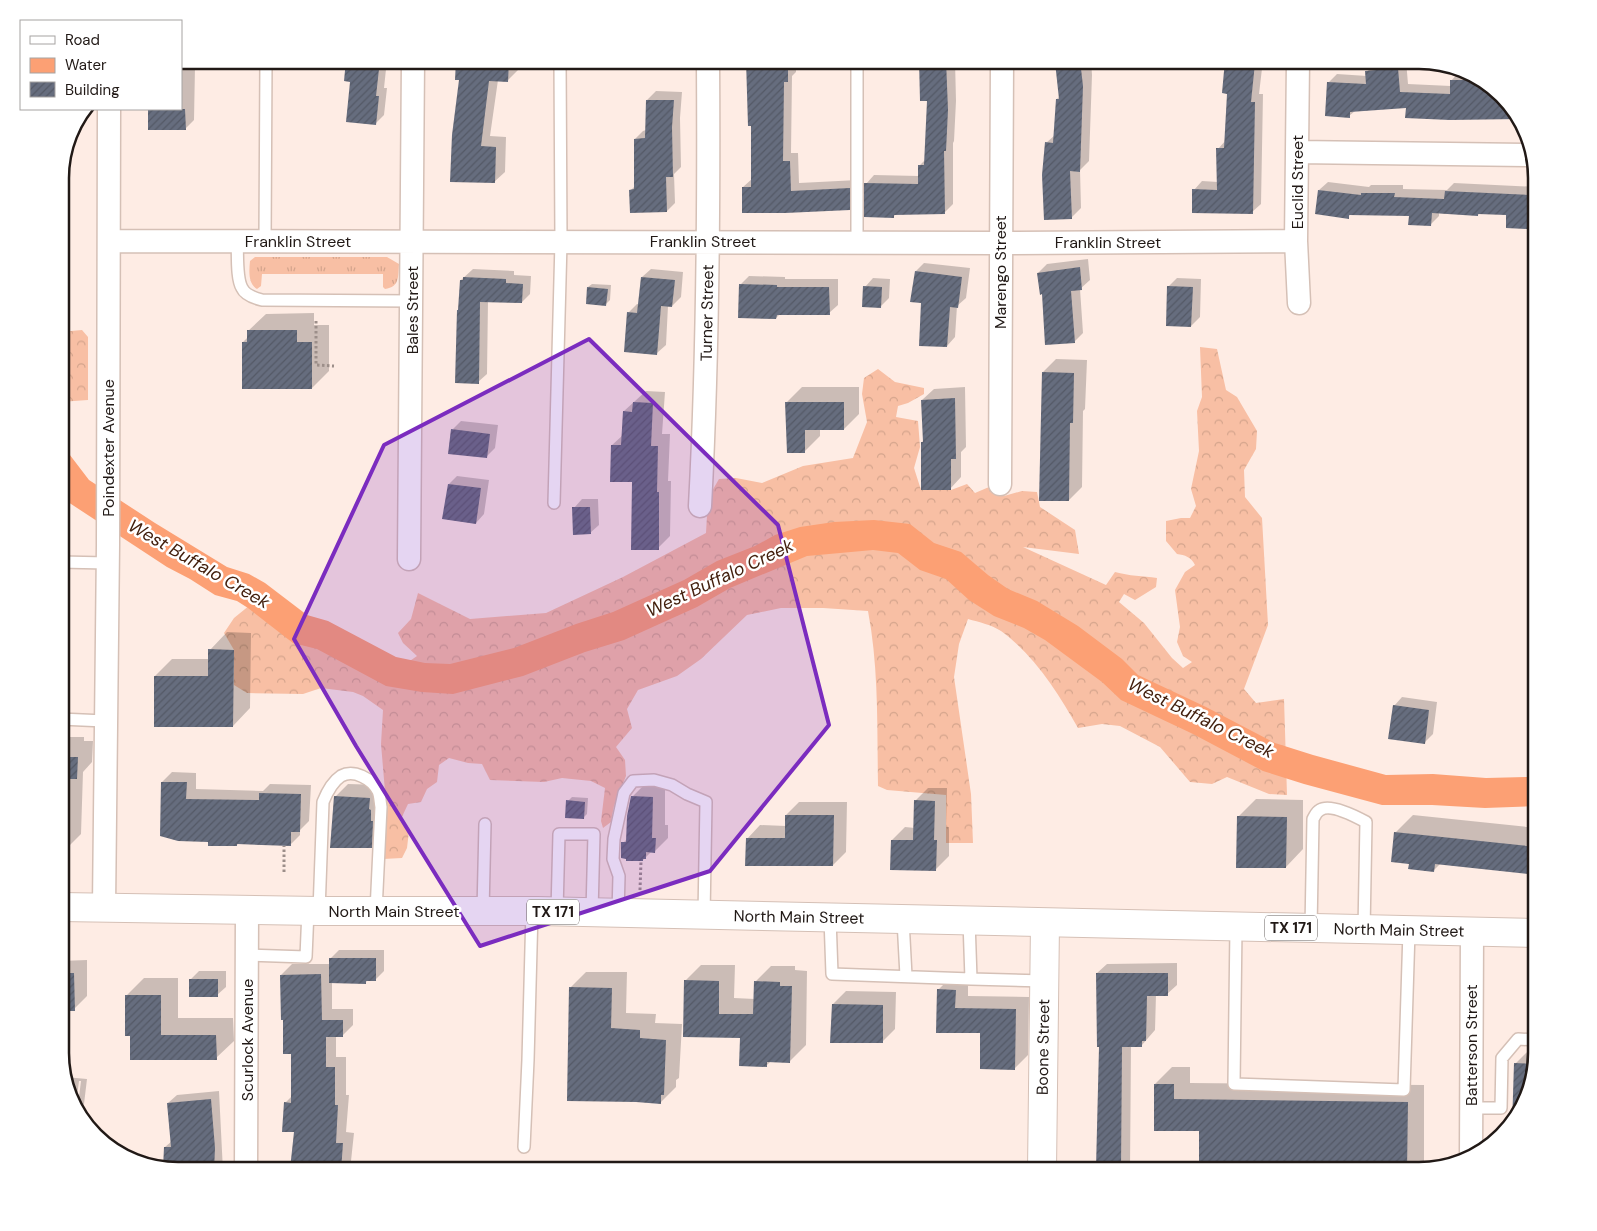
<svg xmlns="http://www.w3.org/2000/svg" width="1597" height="1231" viewBox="0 0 1597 1231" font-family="'DM Sans',sans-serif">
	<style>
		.grass { fill: url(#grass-tufts) }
		.forest { fill: url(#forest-crowns) }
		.water { fill: #fca074 }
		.shadow { fill: #0003; fill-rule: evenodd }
		.building { fill: url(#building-hatch) }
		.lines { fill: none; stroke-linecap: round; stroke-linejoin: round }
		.service-casing { stroke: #d5c0b6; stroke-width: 14 }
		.minor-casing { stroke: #d5c0b6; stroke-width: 25 }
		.tertiary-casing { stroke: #d5c0b6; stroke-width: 30 }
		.primary-casing { stroke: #d5c0b6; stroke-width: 30 }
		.path { stroke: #9c8e89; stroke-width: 3; stroke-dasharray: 2.5 2.5; stroke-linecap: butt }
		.service { stroke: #fff; stroke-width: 11 }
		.minor { stroke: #fff; stroke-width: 22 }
		.tertiary { stroke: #fff; stroke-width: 28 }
		.primary { stroke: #fff; stroke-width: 28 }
		.marked { fill: #7b2cbf; fill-opacity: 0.2; stroke: #7b2cbf; stroke-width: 4; stroke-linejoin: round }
		.labels { text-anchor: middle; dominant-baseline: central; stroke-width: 5; stroke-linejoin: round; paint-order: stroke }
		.shield { fill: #fff; stroke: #645e5c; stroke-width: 1 }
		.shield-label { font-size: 15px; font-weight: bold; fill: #211916 }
		.street-label { font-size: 16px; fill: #211916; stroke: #fff }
		.water-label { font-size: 18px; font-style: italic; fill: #43200e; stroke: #fff }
		.rim { fill: none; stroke: #211916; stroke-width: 2.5 }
	</style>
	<defs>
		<pattern id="grass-tufts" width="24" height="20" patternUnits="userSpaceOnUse" patternTransform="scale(1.25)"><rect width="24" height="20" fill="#f8bfa4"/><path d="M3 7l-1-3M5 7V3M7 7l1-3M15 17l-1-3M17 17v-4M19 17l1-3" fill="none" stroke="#d4a48c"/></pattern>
		<pattern id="forest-crowns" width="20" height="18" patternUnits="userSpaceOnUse" patternTransform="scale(1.25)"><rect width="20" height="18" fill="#f8bfa4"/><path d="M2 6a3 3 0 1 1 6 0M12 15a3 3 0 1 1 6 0" fill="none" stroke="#d4a48c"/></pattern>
		<pattern id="building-hatch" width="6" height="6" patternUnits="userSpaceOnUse" patternTransform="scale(1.25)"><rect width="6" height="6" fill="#666d7e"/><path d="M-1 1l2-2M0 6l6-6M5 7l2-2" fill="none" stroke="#545966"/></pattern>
	</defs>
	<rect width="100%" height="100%" fill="#feece4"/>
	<path class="grass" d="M255,257H387L399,264C398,276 400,287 385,289L383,287V274H262L261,286L257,289C248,284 249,271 250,261Z"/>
	<path class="forest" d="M82,330L88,337V400L60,402V332Z
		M1200,347L1217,349L1226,390L1237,397L1257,431L1256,449L1244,470L1245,497L1262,518L1268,625L1244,689L1256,703L1284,699L1287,795L1269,794L1227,777L1212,784L1190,782L1160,747L1120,726L1102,724L1078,728C1058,693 1034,655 1001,631C992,625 979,622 968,619L959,644L954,677L971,794L973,843H946V795L887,790L878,786C877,727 879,669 868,611L823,608H781L747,615L701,659L677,676L638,690L627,709L632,728L616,747L625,760L626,776L614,806L611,822L603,828L601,821L605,788L591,781L562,778L544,782L490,780L482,764L468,763L449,758L439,765L437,782L427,789L421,802L408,804L400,821L409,831L407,848L402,858L383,859L387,815L381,744L383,710L363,696L353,692L321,688L303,694L247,693L234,685V650L224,633L234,618L250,605L404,665L417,656L403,643L398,633L411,619L418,593L470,619L546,613L623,577L706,533L708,498L719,479L736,478L762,483L803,466L853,458L867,422L862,394L864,378L878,369L895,382L924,388V394L908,403L898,406L896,417L918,421L920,447L914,468L921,490H951L967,484L975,493L989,487L1004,496L1022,491L1037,492L1040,507L1075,530L1079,554L1023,547L1106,585L1115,572C1129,576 1143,576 1157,578L1156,587L1135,600L1124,594L1119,602L1144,623L1172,658L1183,668L1192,662L1183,656L1177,642L1180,627L1175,590L1185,572L1195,565C1191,557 1185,555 1177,554L1166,541V521L1181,518H1190L1196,506L1191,489L1199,451L1197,411L1202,397Z"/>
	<path class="water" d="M60,442L89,480L155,523L227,567L249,574L265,583L307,615L328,621L396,657L425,663L450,664L514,648L576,624L613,612L684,580L717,561L755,546L775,535L800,527L834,522L874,520L910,524L934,543L961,552L988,575L1008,589L1037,601L1078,626L1122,659L1138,675L1206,707L1275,743L1313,755L1386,775L1433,774L1486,778L1529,777L1537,774V806L1485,808L1432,805H1382L1304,784L1263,771L1193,734L1121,700L1102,682L1045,640L1024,628L994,616L969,600L946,579L920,570L898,553L873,550L807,556L730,588L697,607L624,640L585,652L523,676L453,694L422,692L386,686L317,649L293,643L248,608L237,601L215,595L190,579L167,567L68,502L60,491Z"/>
	<path class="shadow" d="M181,60H201L195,67L194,120L185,129H150L149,109H181Z
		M347,60H387L384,88H387L384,115L376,123L351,81Z
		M457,60H518V70L507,81L498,80L490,136L506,137L505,172L494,182L451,181L460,79Z
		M601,60H618L619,64L615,68L602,69Z
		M747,60H796V72L792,76L791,153H798L799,183L858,180V200L849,209L743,187L753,178L752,125Z
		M920,60H955L956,101L954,141L953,143V204L944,213H897L894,216L866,184L874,175L919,176V166L925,160L928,100Z
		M1056,60H1091L1092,75L1089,161L1080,170L1081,208L1071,218L1046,143L1055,135L1057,99L1060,96Z
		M1226,60H1263L1259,94H1263L1261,204L1252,212L1194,190L1202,181L1218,182V149L1226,140L1228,93L1223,92Z
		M1382,60H1406L1408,84L1451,86V81L1459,72H1468L1491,85L1519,119H1501V118L1407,106L1355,111L1349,116L1328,83L1337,74L1367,76V72L1375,63H1382Z
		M656,91L682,92L680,118L681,167L674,174L675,203L667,211L631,190L636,185L635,139L643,131L646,130L647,100Z
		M63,161L66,190L60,195V170Z
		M1328,182L1369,187L1371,185H1403V189L1447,190L1454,183L1537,187L1536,219L1527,228L1508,214L1480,213L1478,215L1439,213V216L1430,225L1410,214H1351L1348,217L1319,190Z
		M60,231H63L60,251Z
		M1088,259L1090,280L1080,289L1083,333L1074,342L1043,293L1038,273L1047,264Z
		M924,263L970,268L966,298L957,306L955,337L947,346L922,302L916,271Z
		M473,269L514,271V275L531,276L530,294L522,302L488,301L487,374L478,382L461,280Z
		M651,269L683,272L681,297L672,306H668L666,345L657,353L628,313L637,304H640L642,277Z
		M749,276L785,277V279H838V305L829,313L780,314L776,318L740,285Z
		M873,278L890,279L889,298L880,307L865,287Z
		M1177,278L1201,279L1200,317L1191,326L1169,286Z
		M592,284L611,285L610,300L606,304L588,287Z
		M314,313V325H329V371L312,388L243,342L248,337V331L266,314Z
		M1056,359L1087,360L1085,409L1083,411L1082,487L1069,500L1043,372Z
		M802,387H859V414L844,429H820V436L804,452L786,403Z
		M965,387L966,447L961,452V477L950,489L922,442L924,440L922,400L934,389Z
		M646,391L665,392L662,434H670L668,481H671L670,536L658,548L633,481L612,445L623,435L624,411Z
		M461,421L498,425L495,448L486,457L453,429Z
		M457,476L489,480L484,514L476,523L449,484Z
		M582,499H598L599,525L590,533L574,508Z
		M227,632L251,633L250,708L233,726L155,676L172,659H210V650Z
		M1402,697L1437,702L1433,734L1425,742L1394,706Z
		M60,737H84V741H93L92,762L83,772L81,834L65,850H60Z
		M172,772L196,773V789L263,791L270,784L311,785L309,821L300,830V835L290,845L239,843L237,845L209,840L162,782Z
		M348,784L382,785L384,834L371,847L335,797Z
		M645,784H665V825H668V838L655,851H652L643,860L623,843L628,838L632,797Z
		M928,788H947L946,827H949V856L935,870L892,840L905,827L915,828V801Z
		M572,797L588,798L587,814L583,818L568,801Z
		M1256,799L1303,800V849L1286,867L1238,817Z
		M799,802H847L846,852L833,865L747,839L760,825L786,826V815Z
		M1413,815L1537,828V874L1440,864L1433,871L1410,863L1396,832Z
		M339,950H384V971L375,980H368L366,982H332V1009H353V1025L342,1036H336V1057H346V1095H349L346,1132L354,1133L351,1161L348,1163V1171H292L295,1131L285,1103L292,1096L293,1053L285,1019L281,975L292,964H331V958Z
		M87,960V996L74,1009L60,1010V961Z
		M1177,963V985L1167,994L1156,995L1155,1030L1142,1045H1131L1130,1171H1097L1100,1046L1097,973L1107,964Z
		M701,965H735L734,998L755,999V982L771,966H795V970L807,971L806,1045L790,1061H771L767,1065L741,1037L685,981Z
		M199,971H226V987L217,995L190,980Z
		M586,972H627L626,1013L656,1014L655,1023L682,1024L679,1078L676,1080V1087L660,1103L636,1100L570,988Z
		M951,977H968V996L1029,997L1028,1055L1015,1068L981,1032H937L938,990Z
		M144,978H178V1018H233L234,1041L216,1058L131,1034L127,995Z
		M846,991L896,992L895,1029L882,1042L833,1004Z
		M1530,1049H1537L1531,1091L1515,1064Z
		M1172,1067H1190V1083L1424,1085V1170L1200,1171V1130L1155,1084Z
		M65,1077L87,1079L84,1104L77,1111L72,1105ZM79,1081H81L78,1105H76Z
		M219,1091L223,1171H178L165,1169V1147L172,1141L168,1103L177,1095Z"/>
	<path class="building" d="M346,60H380L376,96H379L376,125L346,122L350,82L344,81Z
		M456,60H509L508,82L489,81L481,146L496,147L495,183L450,182L452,135L459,80H455Z
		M746,60H788V82H784L783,161H790L791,191L850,188V210L785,213H742V187H751V126H748Z
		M919,60H946L948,110L946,151H944L945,214L894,215V218L864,217V183L918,184V165H924L927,101H920Z
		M1072,60H1080L1083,86L1080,172L1070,171L1072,219L1044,220L1042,175L1045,142L1053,143L1056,99H1059L1055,62Z
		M1225,60L1255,63L1251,102H1255L1253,214L1192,213V189L1217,190L1216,148H1224L1227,94L1222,93Z
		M1398,68L1400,92L1450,94V80H1482L1491,85L1519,119L1450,120L1405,118L1406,108L1350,112V118L1325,116L1327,82L1366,84L1365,71Z
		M646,100H674L672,127L673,177H666L667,212L630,213L629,190L634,189V139L645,138Z
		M148,109H185L186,130H148Z
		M1318,190L1361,195V193H1395L1394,197L1444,199L1445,191L1530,195L1527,229L1506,228V215L1478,214V216L1432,213L1431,226L1408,225L1409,216L1349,215V219L1315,214Z
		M1080,267L1082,290L1071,291L1075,343L1045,345L1042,294L1040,295L1037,273Z
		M915,271L962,277L958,308L950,307L947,347L919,346L921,303L910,302Z
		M463,277L506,279V283L523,284L522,303L480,302L479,384L455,383L457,310H458L460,280H463Z
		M641,277L675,280L672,307L661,306L657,355L624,352L627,312L637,313Z
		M739,284L777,285V287H829L830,315H777L776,319L738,318Z
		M863,286L882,287L881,308L862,307Z
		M1167,286L1193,287L1191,327L1166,326Z
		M587,287L608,289L606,306L586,304Z
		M247,330H297V342H312V389H242V342H247Z
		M1042,372L1074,373L1073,423H1070L1069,501H1039Z
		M955,398L956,459H951V490H921V442H923L921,400Z
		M633,402L653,403L651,446H658L657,492H659V550H631L632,482H610L611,445H621L623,411L632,412Z
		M785,402H844V430H805V453H787Z
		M451,429L490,434L487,458L448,454Z
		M448,484L481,488L476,524L442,519Z
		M572,507H590L591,534L573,535Z
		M208,649L234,650L233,727H154V676H208Z
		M1393,705L1429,710L1425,744L1388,739Z
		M60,757H78L77,779H60Z
		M161,782H187L186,799L259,800V793L301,794L300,832H291V846L237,844V846H208V842L178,841L160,836Z
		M334,796L370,798L369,809L371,810V821H373L372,848H330Z
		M631,796L653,797L652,838H656L655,853L646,852V859H643V861H626V859L621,858V842H626L627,816Z
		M566,800L585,802L584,819L565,818Z
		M914,800L935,801L934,840H937L936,871L890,870L891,840H913Z
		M785,815H834L833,866H745L746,838H785Z
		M1237,816L1287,817L1286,868H1236Z
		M1394,832L1537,847V875L1435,864L1434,872L1408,869L1409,864L1391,862Z
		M329,958H376V981H366V984L329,983Z
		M60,973H74L75,1011H60Z
		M1096,973H1168V996H1147L1146,1041H1142V1047H1122L1121,1168H1096L1099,1047H1097Z
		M321,974L322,1020H343V1037H326V1067H335V1105H338L336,1143H343L341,1171L290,1169L294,1132H282L284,1102L291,1103V1054H283V1020H281L280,975Z
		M189,979H218V997H189Z
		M684,980L719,981V1014H753L754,981L780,982V986H792L790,1063L767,1062V1067L739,1066L740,1038L683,1037Z
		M569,987L612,988L611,1028L640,1030V1038L666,1040L664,1095H661V1104L636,1102L567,1101Z
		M937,989L956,990L955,1008L1016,1009L1015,1070L980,1069V1033H936Z
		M125,995H161V1035H216L217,1060H130V1036H125Z
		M832,1004L883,1005V1043H830Z
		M1514,1063L1535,1064L1531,1091L1512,1126Z
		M1154,1084H1174V1099L1408,1102L1407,1171H1199V1131H1154Z
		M211,1099L215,1148L214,1171H178L163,1169L164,1147H171L167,1103Z"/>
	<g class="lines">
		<defs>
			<path id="service" d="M265,240L266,60
				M237,241C238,253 236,278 242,288C245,295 254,298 262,300L412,301
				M857,242V60
				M554,503L561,242L560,60
				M60,562L107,563
				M60,719L105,721
				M319,911L323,802C327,792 332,782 341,776C354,769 372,779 378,791C380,795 380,802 381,807L376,911
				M483,911L485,824
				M557,911L559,834H594L592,912
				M618,913L619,876L613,859L614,839L624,793L633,781L654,780L672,785L687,794L706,802L704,915
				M830,918L832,974L971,979
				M903,920L906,976
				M969,921L971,979L1044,981
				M1236,927L1234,1084L1404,1090L1409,931
				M1311,928L1313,819C1315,816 1316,812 1320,810C1330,803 1355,816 1366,822L1364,930
				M247,955L306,957L308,910
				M1471,1108H1501L1502,1058L1518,1039L1537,1040
				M524,1147L528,1060L532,911"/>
			<path id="minor" d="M1298,60L1296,241L1299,303
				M1297,152L1532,155
				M109,241L1000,243L1296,241
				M1000,484L1002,60
				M700,506C708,357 709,209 708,60
				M409,559L413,60
				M104,907L108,545L109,109
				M1471,1159L1472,932
				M246,1171L247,909"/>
			<path id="tertiary" d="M1042,1171L1045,923"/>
			<path id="primary" d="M60,907L319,911H538L1537,933"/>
		</defs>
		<use href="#service" class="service-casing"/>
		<use href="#minor" class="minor-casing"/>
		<use href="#tertiary" class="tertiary-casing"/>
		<use href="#primary" class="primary-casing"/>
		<path class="path" d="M316,321V365L334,366
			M284,872V846
			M640,890L641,861"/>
		<use href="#service" class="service"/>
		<use href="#minor" class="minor"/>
		<use href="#tertiary" class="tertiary"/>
		<use href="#primary" class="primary"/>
	</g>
	<path class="marked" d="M589,339L778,525L829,725L710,871L480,946L356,746L294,639L384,445Z"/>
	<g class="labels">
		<g class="shield">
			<rect x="527" y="899.5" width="52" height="25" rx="4"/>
			<rect x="1265" y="915.5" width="52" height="25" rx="4"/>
		</g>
		<g class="shield-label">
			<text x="553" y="912">TX 171</text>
			<text x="1291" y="928">TX 171</text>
		</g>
		<g class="street-label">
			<text transform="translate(1297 182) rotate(-90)">Euclid Street</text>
			<text x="298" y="241">Franklin Street</text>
			<text x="703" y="241">Franklin Street</text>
			<text x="1108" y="242">Franklin Street</text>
			<text transform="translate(1000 272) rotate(-90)">Marengo Street</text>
			<text transform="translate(412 310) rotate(-90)">Bales Street</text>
			<text transform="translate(707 313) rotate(-89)">Turner Street</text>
			<text transform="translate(108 448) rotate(-90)">Poindexter Avenue</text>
			<text x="394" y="911">North Main Street</text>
			<text transform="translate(799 917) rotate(1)">North Main Street</text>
			<text transform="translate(1399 930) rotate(1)">North Main Street</text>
			<text transform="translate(247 1040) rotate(-90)">Scurlock Avenue</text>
			<text transform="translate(1471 1045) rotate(-90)">Batterson Street</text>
			<text transform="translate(1043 1047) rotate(-89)">Boone Street</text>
		</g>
		<g class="water-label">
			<text transform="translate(199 564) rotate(30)">West Buffalo Creek</text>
			<text transform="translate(720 578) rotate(-25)">West Buffalo Creek</text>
			<text transform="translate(1201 718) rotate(26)">West Buffalo Creek</text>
		</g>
	</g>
	<path d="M0 0H1597V1231H0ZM178 69H1419A109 109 0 0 1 1528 178V1053A109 109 0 0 1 1419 1162H178A109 109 0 0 1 69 1053V178A109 109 0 0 1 178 69Z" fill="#fff" fill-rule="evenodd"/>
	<path class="rim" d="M178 69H1419A109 109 0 0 1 1528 178V1053A109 109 0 0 1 1419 1162H178A109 109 0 0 1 69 1053V178A109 109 0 0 1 178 69Z"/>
	<rect x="20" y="20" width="162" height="90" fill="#ffffff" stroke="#a6a3a2"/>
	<rect x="30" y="36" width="25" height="8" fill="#ffffff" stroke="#a6a3a2"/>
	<text x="65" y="45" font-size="15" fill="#211916">Road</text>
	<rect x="30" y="58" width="25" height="15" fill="#fca074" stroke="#a6a3a2"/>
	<text x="65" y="70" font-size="15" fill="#211916">Water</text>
	<rect x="30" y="82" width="25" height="15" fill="url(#building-hatch)" stroke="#a6a3a2"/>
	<text x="65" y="95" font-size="15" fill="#211916">Building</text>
</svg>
